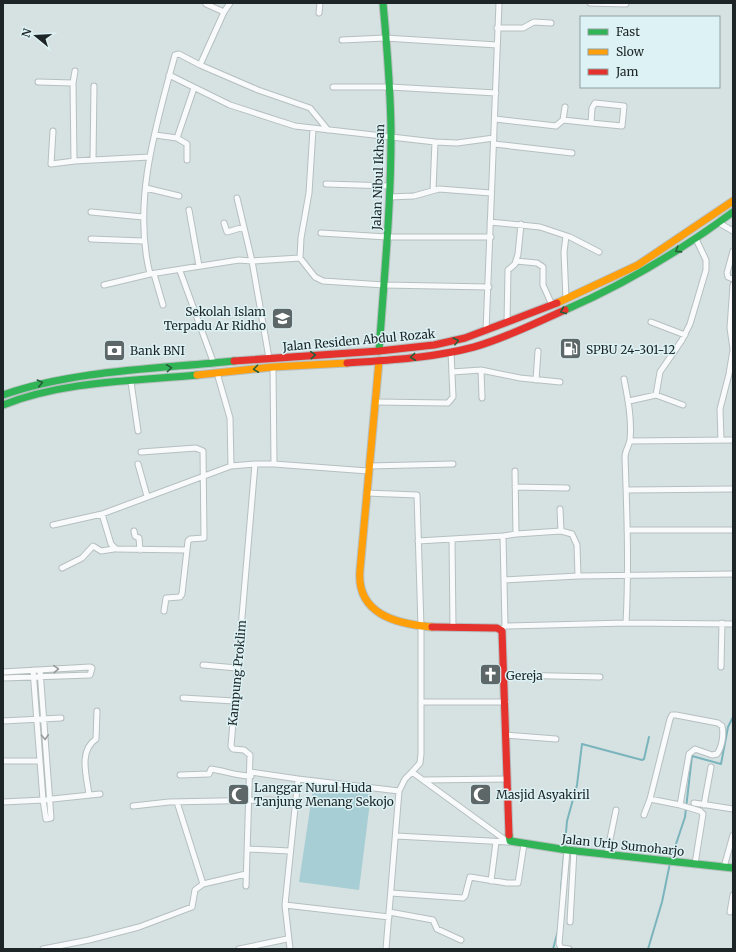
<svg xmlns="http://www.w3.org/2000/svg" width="736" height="952" viewBox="0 0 736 952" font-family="Merriweather,serif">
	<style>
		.park { fill: #a7ced4 }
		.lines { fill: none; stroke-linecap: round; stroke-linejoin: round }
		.stream { stroke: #7ab4bc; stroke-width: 2 }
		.street-casing { stroke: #b6bfc0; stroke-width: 7 }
		.fast-casing { stroke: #b6bfc0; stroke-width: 9 }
		.slow-casing { stroke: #b6bfc0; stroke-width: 9 }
		.jam-casing { stroke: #b6bfc0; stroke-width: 9 }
		.street { stroke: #f9fafb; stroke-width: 5 }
		.fast { stroke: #30b455; stroke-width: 7 }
		.slow { stroke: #ff9f0a; stroke-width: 7 }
		.jam { stroke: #e5322d; stroke-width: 7 }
		.oneway { stroke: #255e39 }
		.oneway2 { stroke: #969a9b }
		.labels { text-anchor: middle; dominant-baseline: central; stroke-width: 3; stroke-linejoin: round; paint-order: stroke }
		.street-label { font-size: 12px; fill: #1d2526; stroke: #ddf2f5 }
		.poi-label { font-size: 12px; fill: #1d2526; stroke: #ddf2f5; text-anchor: start }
	</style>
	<rect width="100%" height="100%" fill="#d6e1e2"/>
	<path class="park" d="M313,789L371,794L359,890L299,882Z"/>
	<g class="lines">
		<path class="stream" d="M671,859L685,817L692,756L721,764L728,727L733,717
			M561,889L567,821L577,785L582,744L642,760L644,759L649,737
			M553,949L558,931
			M648,949L662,902L670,863"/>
		<defs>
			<path id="street" d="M590,3L626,4
				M206,4L224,12
				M319,13L320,3
				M497,28H523L534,22L551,23
				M342,40L385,38L497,45
				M200,65L224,12L230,3
				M169,75L230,105L295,126L435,142
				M38,82L73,83L74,161L150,157
				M73,83L75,71
				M333,87H390L496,93
				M495,119L556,126L563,120L565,107
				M563,120L591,123L592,108L595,103L624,106L622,126L591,123
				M53,131L51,164L75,161
				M155,135L177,138L194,88
				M177,138L187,144V160
				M494,144L572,153
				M93,160L94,86
				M326,184L390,186
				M146,188L179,196
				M433,190L435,142L457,143L494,138
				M389,197L414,196L439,189L491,193
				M237,198L252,261L300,258L301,238L309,193L313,129
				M189,210L199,266
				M91,212L143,217
				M490,222L540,227L570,237L599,252
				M224,223L227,232L244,227
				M719,223L733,231
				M321,233L387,237H491
				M566,236L564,252L566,299
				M91,239L143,241
				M733,251L727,273L728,277L733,279
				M300,258L315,277L323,281L384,285L489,287
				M516,261L537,263L543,267V285L552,305
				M180,271L214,364
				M154,274L163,305
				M104,285L150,274
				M733,285L730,328L733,349
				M651,322L685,335
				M507,323L508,270L515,264L518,254L521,224
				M486,331L499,3
				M269,358L252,261L239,260L150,274C132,202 156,125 175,55L179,54L200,65L258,90L310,108L328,130
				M273,367L274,464L368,471
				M481,370L520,378L560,382
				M452,372L481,370L482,398
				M217,373L230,418L231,466
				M624,379C628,399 632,420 630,440C629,446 625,451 625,457C627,513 629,567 626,623
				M536,380L538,351
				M131,382L138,431
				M656,395L683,405
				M629,401L656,395L660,372L682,340L690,324L706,270V260L696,239
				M375,402L448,403L453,397L451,352
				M721,440L720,409L729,374L733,350
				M630,441L733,440
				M141,452L196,448L203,451L204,538L190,539L188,541L182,594L180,597L166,598L164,611
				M138,464L147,496
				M369,466L453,464
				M515,487L567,488
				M628,490L733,489
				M366,493L417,495L421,627V754L420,763L412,772
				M560,509L561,531
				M102,514L111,544L116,549L187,550
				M53,525L102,514L231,466L255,464
				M627,530H733
				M134,531L135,536L139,538L140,550
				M516,534L561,531L572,534L577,545L578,576
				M503,536L516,534L515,471
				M452,539L453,628
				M418,541L503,536L505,626L503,628
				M62,568L82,558L93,546L101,551L114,549
				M504,580L578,576L733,574
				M505,626L626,623L733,624
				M203,665L237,668
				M721,667L722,623
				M33,670L43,800L46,819L51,818L40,670
				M3,672L90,667L92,668L90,675L3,678
				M505,675L600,677
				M183,698L234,701
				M421,702H506
				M676,715L718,723L722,726C724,734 722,747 717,754L712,755L695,749L689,754L680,805L650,799L670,719L672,715Z
				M3,721L61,718
				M506,735L556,739
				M3,761H40
				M251,772L298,779L285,905L290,949
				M180,775L209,774L211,769C225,771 236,776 251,776
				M298,779L399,791
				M423,780L507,779
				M89,795C87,777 78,751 96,739L97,711
				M3,802L43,800L100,794
				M177,802L203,884
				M694,803L733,809
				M680,805L700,811L703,814L695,864
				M704,805L711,767
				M133,806L169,802L270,800L295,805
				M644,815L650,799
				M396,836L508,842
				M248,849L290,851
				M567,850L559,944L561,948L569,949
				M607,854L616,810
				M724,867L733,835
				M491,881L496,842
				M246,886L250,755L244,750L233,749L231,746L255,464H274
				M391,893L463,898L465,896L470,877L507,883H518L524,844
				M285,905L389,917
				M389,912L433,920L437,929L461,940
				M730,912L733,895
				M570,922L574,850
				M43,949L89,940L139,927L192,907L195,890L203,884L246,874
				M239,949L287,939
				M386,949L399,791L405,779L412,772L508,842"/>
			<path id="fast" d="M565,310C625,284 680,251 733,212
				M379,351C384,279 391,208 391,136C391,92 387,47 383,3
				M3,395C75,370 158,369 234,361
				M3,405C63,381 133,381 197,375
				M509,835L510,841L567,850L733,868"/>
			<path id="slow" d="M557,303L638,265L733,201
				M379,361L360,570C356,614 396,624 432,627
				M197,375L273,367L347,363"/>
			<path id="jam" d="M234,361L379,351L434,345L465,338L557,303
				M347,363C389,360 433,358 474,347C506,338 535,323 565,310
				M432,627L497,628L502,631L509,835"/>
		</defs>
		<use href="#street" class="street-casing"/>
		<use href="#fast" class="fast-casing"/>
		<use href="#slow" class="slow-casing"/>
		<use href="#jam" class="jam-casing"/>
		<use href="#street" class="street"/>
		<use href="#fast" class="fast"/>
		<use href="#slow" class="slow"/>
		<use href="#jam" class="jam"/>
	</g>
	<defs><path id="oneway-chevron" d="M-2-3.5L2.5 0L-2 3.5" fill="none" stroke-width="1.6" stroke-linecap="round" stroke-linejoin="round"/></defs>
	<g class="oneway">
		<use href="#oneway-chevron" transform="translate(678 250) rotate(147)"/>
		<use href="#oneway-chevron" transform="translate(563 311) rotate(157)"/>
		<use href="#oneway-chevron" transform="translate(456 341) rotate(-14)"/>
		<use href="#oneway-chevron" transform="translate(313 355) rotate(-4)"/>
		<use href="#oneway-chevron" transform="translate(413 357) rotate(174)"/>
		<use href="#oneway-chevron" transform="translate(169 368) rotate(-6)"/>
		<use href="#oneway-chevron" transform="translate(256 369) rotate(173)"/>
		<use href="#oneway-chevron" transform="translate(40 383) rotate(-12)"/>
	</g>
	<g class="oneway2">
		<use href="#oneway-chevron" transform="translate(56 669) rotate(-3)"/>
		<use href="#oneway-chevron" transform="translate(45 737) rotate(87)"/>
	</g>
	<defs>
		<symbol id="school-square" viewBox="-11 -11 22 22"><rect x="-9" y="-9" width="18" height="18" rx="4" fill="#5e6768" stroke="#ddf2f5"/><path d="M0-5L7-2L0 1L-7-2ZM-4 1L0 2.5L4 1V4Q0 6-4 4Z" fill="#fff"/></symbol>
		<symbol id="fuel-square" viewBox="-11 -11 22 22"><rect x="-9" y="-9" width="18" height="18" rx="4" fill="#5e6768" stroke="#ddf2f5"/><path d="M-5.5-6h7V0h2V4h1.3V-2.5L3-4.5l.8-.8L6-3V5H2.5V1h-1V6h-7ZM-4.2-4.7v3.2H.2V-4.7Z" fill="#fff"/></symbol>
		<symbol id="bank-square" viewBox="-11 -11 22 22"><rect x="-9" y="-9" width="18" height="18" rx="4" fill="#5e6768" stroke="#ddf2f5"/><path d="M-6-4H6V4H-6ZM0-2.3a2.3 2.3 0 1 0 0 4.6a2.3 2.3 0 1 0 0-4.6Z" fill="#fff"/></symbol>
		<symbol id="church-square" viewBox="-11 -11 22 22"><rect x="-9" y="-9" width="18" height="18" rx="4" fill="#5e6768" stroke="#ddf2f5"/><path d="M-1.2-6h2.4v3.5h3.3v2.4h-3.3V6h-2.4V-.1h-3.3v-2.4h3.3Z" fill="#fff"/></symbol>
		<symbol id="mosque-square" viewBox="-11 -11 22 22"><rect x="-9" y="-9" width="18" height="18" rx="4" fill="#5e6768" stroke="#ddf2f5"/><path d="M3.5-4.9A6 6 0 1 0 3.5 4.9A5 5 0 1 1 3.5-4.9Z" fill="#fff"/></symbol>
	</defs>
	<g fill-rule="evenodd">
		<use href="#school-square" x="270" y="306" width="25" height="25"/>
		<use href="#fuel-square" x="558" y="336" width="25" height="25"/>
		<use href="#bank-square" x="102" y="338" width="25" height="25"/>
		<use href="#church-square" x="478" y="662" width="25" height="25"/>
		<use href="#mosque-square" x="226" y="782" width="25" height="25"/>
		<use href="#mosque-square" x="468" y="782" width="25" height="25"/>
	</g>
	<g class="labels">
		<g class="street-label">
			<text transform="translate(378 177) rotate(-88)">Jalan Nibul Ikhsan</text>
			<text transform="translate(359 340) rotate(-5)">Jalan Residen Abdul Rozak</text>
			<text transform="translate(237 673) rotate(-85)">Kampung Proklim</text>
			<text transform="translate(623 845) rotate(6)">Jalan Urip Sumoharjo</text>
		</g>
		<g class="poi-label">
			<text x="266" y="311" text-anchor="end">Sekolah Islam<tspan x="266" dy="14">Terpadu Ar Ridho</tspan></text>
			<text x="586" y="349">SPBU 24-301-12</text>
			<text x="130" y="350">Bank BNI</text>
			<text x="506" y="675">Gereja</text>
			<text x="254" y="787">Langgar Nurul Huda<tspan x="254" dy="14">Tanjung Menang Sekojo</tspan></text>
			<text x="496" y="794">Masjid Asyakiril</text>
		</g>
	</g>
	<rect width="736" height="952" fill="none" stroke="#1d2526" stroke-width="8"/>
	<rect x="580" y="16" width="140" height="72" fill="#ddf2f5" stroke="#90a0a2"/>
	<rect x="588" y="29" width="20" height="6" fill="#30b455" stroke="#90a0a2"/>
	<text x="616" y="36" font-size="12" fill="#1d2526">Fast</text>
	<rect x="588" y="49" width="20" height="6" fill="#ff9f0a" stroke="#90a0a2"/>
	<text x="616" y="56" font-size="12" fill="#1d2526">Slow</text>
	<rect x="588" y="69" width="20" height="6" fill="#e5322d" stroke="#90a0a2"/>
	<text x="616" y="76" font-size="12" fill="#1d2526">Jam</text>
	<g transform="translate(36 36) rotate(288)" stroke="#ddf2f5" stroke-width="3" paint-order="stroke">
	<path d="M0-3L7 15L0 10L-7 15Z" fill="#1d2526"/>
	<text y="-6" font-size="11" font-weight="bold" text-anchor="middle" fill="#1d2526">N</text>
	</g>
</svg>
